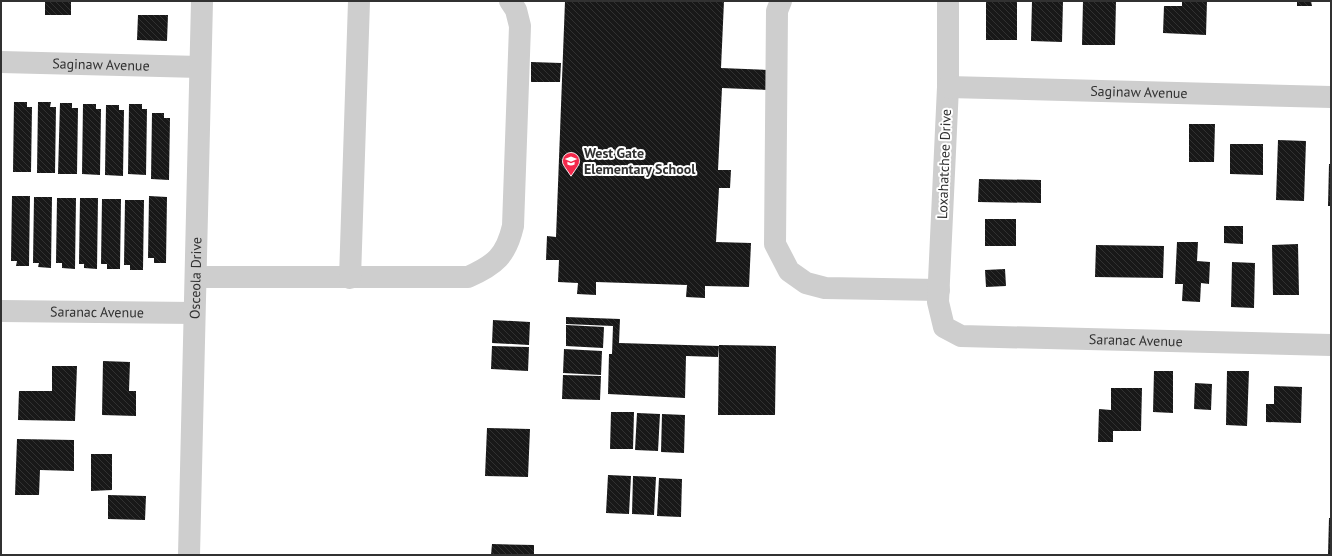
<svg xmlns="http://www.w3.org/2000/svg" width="1332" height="556" viewBox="0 0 1332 556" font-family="'PT Sans',sans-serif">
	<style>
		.building { fill: url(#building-back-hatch) }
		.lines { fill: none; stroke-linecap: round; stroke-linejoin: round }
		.minor { stroke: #cecece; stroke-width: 22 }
		.labels { text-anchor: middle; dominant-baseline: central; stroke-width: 4; stroke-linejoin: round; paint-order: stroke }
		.street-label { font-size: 14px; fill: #313131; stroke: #fff }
		.poi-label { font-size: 14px; font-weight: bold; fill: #313131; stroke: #fff; text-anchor: start }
	</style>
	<defs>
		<pattern id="building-back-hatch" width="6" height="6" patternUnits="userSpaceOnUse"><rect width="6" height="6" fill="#181818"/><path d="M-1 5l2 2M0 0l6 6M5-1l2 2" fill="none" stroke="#313131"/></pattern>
	</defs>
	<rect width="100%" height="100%" fill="#fff"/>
	<path class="building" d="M45,1H71V15H45Z
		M565,1H724L721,68L769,70L768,90L722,88L718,170H731L730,188H719L716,242L751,243L749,287L705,286V298L686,297L687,285L596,282V295L577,294L578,283L558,282L559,260H546L547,236L556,237Z
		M986,1H1017V40H986Z
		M1032,1H1063L1062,42L1031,41Z
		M1083,1H1116L1115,45H1082Z
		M1182,1H1207L1206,35L1163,33L1164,6H1182Z
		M1297,1H1311L1312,6H1297Z
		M138,15H168L167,41L137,40Z
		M531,62L561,63L560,82H531Z
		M14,102H27V107H32L31,172H13Z
		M38,102H51L50,107H56L55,173H37Z
		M60,103H72V108H78L77,174H58Z
		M83,104H96V109H101L100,175L82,174Z
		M129,104H142V109H147L146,175L128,174Z
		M106,105H119V110H124L123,176L105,175Z
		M152,113H164V118H170L169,180L151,179Z
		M1189,124H1215L1214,162H1189Z
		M1278,140L1306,141L1304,201L1276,200Z
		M1230,144H1263V175L1230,174Z
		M1329,164H1331V206H1328Z
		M979,179L1041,180V203L978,202Z
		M12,196H30L29,266H16L17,261H11Z
		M149,196L167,197L166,263H154V258H148Z
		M34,197H52L51,268L38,267L39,263H33Z
		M57,198H76L75,269L62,268V263H56Z
		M80,198H98L97,269L84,268V264H79Z
		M102,199H121L120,269H107V264H101Z
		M125,200H144L143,270H130V265H124Z
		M985,219H1016V246H985Z
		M1224,226H1243V244L1224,243Z
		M1177,242H1198L1197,261L1210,262L1209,284L1201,283L1200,302L1182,301L1183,284H1175Z
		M1298,244L1299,295H1273L1272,245Z
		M1096,245L1164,246L1163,278L1095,277Z
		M1232,262L1255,263L1254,308L1231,307Z
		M1005,269L1006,286L986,287L985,270Z
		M566,317L620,319L619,343L719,346L718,357L686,356L685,398L608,394L609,354H612L613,326L566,324Z
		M493,320L530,322L529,345L492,343Z
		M566,325L604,327L603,348L566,346Z
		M719,345L776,346L775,415H718Z
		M492,346L529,347L528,371L491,369Z
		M564,349L602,351L601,375L563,373Z
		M103,361L130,362L129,391H136V416L102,415Z
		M52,366H77L75,421L18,420L19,391H52Z
		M1154,371H1173V413L1153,412Z
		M1227,371H1249L1247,426L1226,425Z
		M563,375L601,376L600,400L562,399Z
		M1195,383L1212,384L1211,410L1194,409Z
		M1274,386L1302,387L1301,423L1266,422V404H1274Z
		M1111,388H1142L1141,431H1113V442H1098L1099,409L1111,410Z
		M611,412H634L633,449H610Z
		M637,413L660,414L658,451L635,450Z
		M662,414L685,415L684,453L661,452Z
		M487,428L530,429L528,477L485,476Z
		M17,439L74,440V471L40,470L39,495H15Z
		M91,454H112V490L91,491Z
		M608,475L631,476L629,514L606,513Z
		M633,476L656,477L654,515L632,514Z
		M659,478L682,479L681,517L657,516Z
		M108,495L146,496L145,520L108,519Z
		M1329,518H1331V555H1328Z
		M492,544L534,545V555H491Z"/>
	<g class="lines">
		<g class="minor">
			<path d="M781,1L777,11L775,244L789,271L806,283L825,288L939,290"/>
			<path id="s1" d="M948,1V87L938,302L944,327L961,336L1331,345"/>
			<path id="s2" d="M1,62L200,67"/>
			<path id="s3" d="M948,87L1331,97"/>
			<path d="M196,277H468C495,265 506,256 513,226L520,26L516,10L510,1"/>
			<path d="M350,278L359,1"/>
			<path id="s4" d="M1,311L194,313"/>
			<path id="s5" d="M189,555L202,1"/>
		</g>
	</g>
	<defs>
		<symbol id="school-pin" viewBox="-11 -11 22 30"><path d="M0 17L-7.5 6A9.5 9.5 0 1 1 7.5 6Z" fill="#f4284b" stroke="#fff"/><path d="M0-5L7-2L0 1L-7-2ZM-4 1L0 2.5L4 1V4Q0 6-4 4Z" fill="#fff"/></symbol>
	</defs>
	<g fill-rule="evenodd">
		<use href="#school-pin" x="561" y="151" width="20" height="27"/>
	</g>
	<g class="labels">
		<g class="street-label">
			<text stroke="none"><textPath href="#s2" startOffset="100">Saginaw Avenue</textPath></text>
			<text stroke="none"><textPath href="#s3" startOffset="191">Saginaw Avenue</textPath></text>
			<text transform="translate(944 164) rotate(-88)">Loxahatchee Drive</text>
			<text stroke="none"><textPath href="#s5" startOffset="277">Osceola Drive</textPath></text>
			<text stroke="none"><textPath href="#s4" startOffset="96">Saranac Avenue</textPath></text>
			<text stroke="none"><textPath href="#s1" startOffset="521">Saranac Avenue</textPath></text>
		</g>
		<g class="poi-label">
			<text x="584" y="153">West Gate<tspan x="584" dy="16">Elementary School</tspan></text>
		</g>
	</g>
	<rect width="1332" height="556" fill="none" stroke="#313131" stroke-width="4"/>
</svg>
